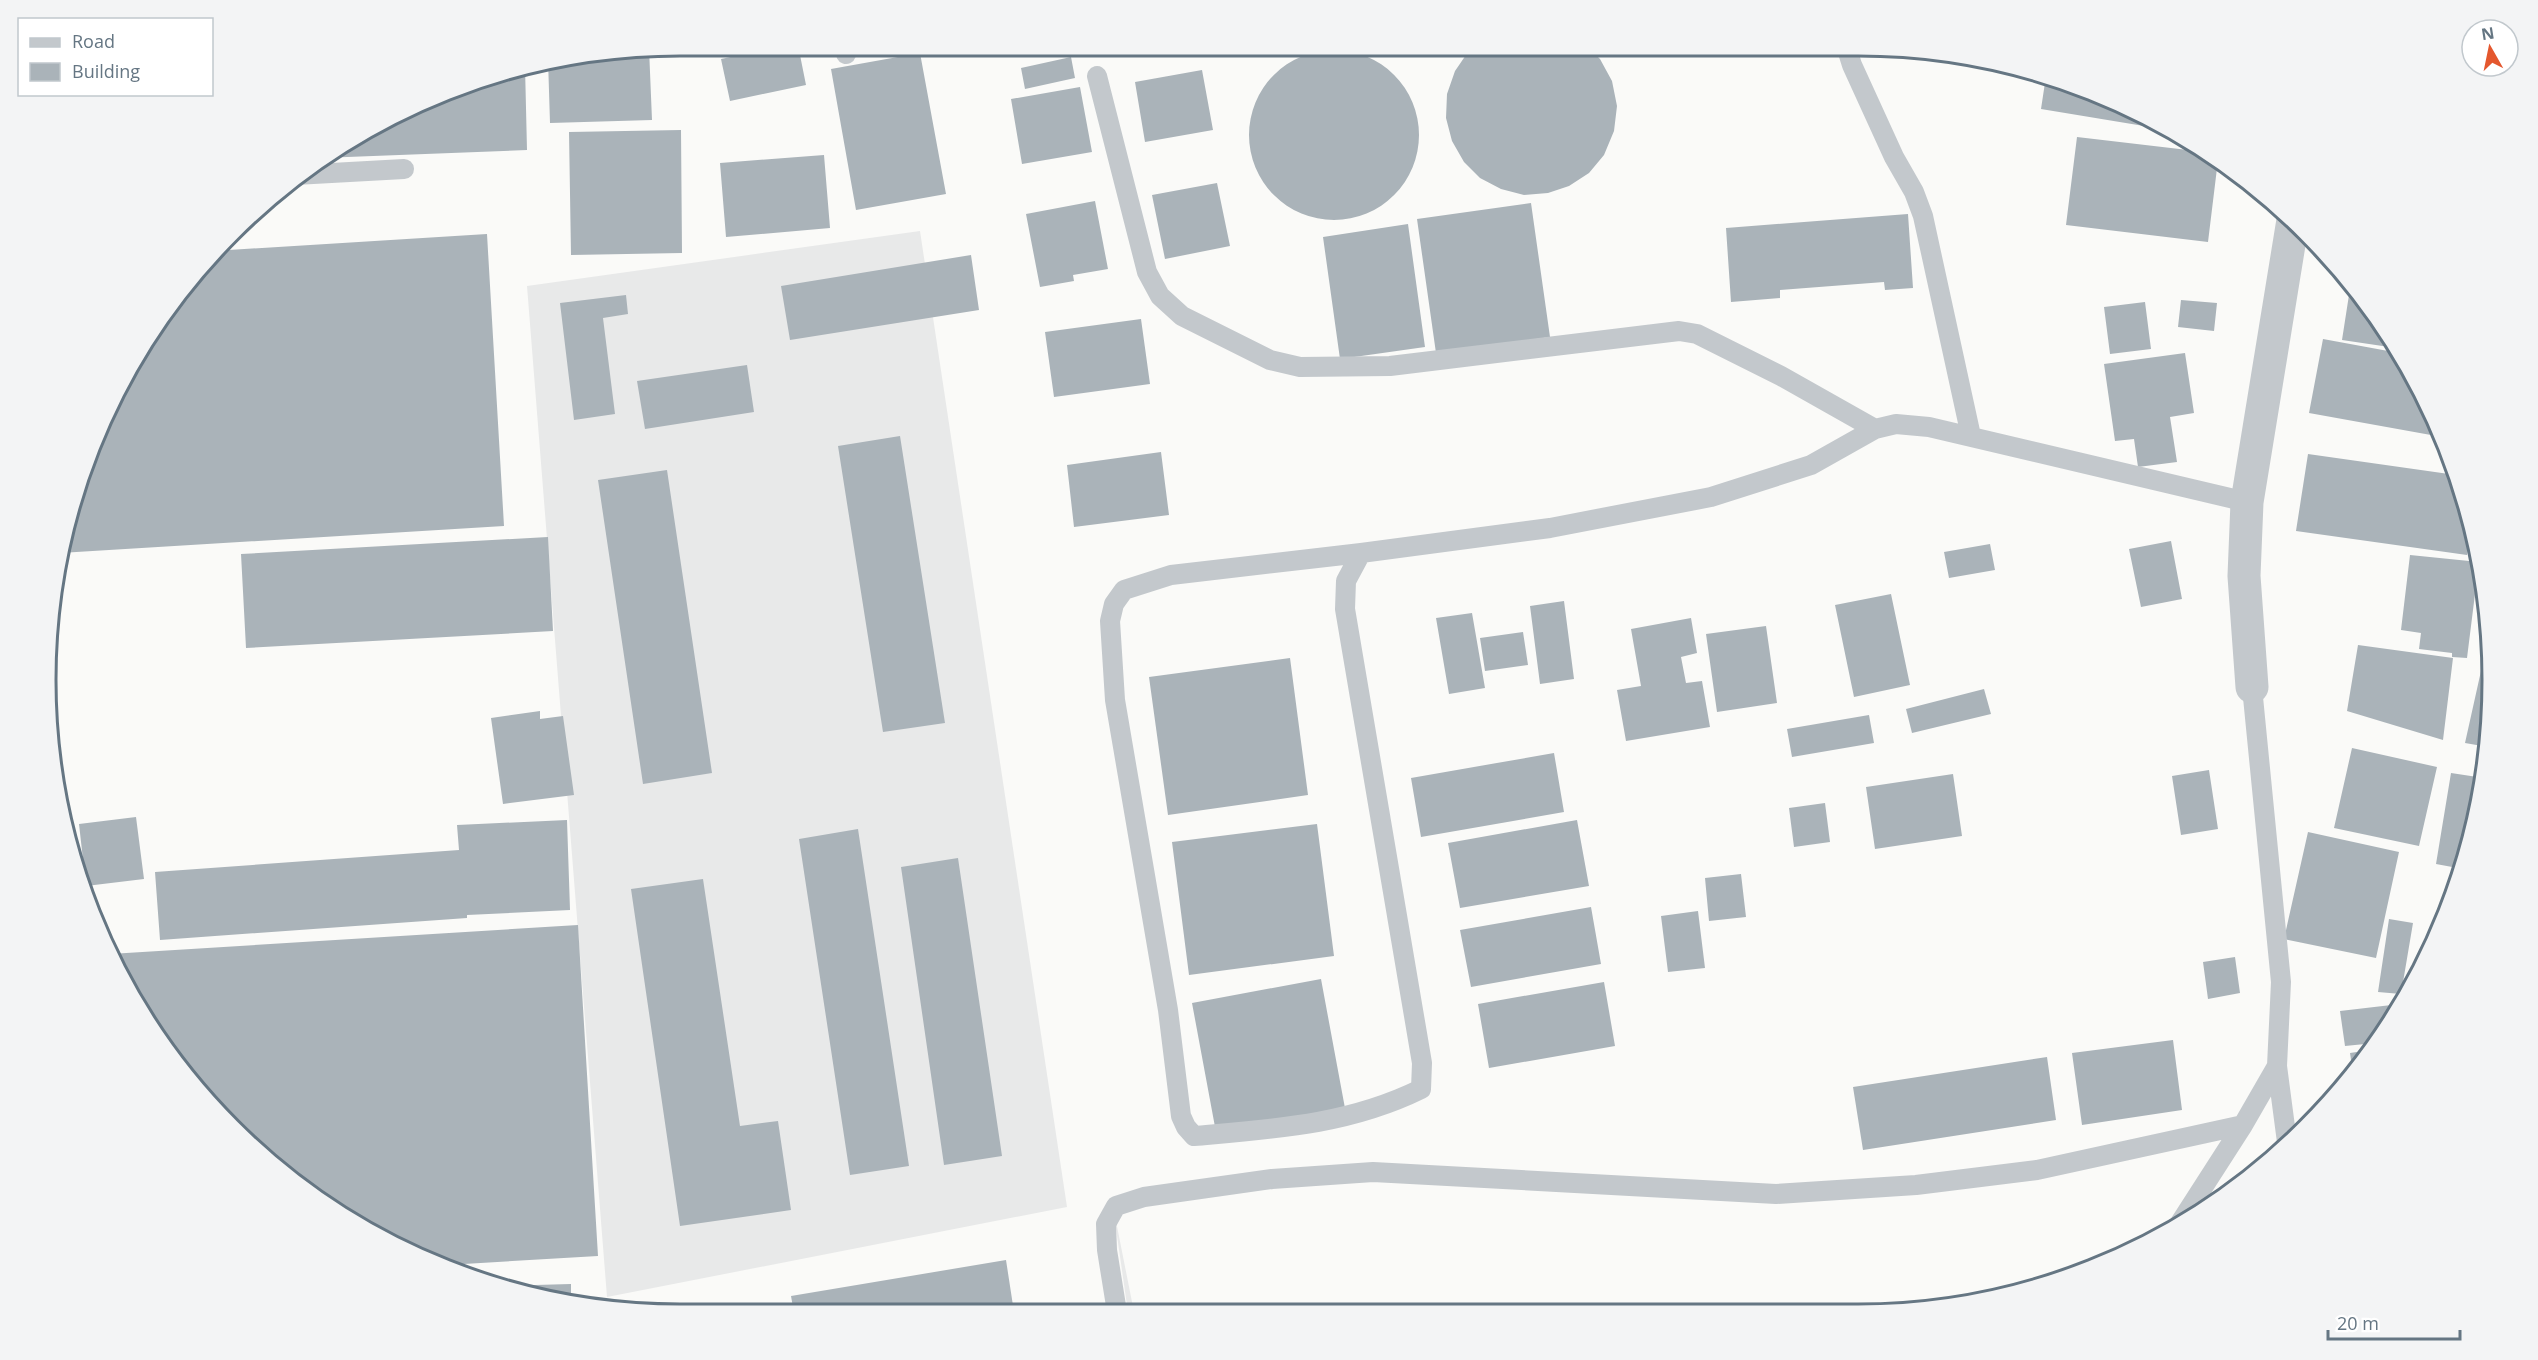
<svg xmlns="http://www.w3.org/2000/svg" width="2538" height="1360" viewBox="0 0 2538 1360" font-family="'Open Sans',sans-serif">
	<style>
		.built { fill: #e8e9e9 }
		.building { fill: #aab3b9 }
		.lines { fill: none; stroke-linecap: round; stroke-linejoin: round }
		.service { stroke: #c3c8cc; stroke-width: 20 }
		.minor { stroke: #c3c8cc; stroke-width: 33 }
		.rim { fill: none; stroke: #657683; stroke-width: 3 }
	</style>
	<rect width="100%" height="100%" fill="#fafaf8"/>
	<path class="built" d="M920,231L1067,1207L607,1297L527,286Z
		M1112,1201L1134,1312H1128Z"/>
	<path class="building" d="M680,45H684V50L652,52V48Z
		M787,45H798L806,85L730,101L721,59Z
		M883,45H945V47L883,49Z
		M1475,46H1587L1600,59L1612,81L1617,106L1614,131L1604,155L1589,173L1569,186L1548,193L1524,195L1501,189L1480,178L1464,162L1452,141L1446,118L1447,94L1455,71L1468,52Z
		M649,48L652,120L550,123L548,59Z
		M1249 135a85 85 0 1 1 170 0a85 85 0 1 1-170 0Z
		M920,53L946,194L856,210L831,69Z
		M1071,57L1075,78L1025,89L1021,68Z
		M525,66L527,150L321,158L363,130L476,79Z
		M1202,70L1213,130L1145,142L1135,82Z
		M2046,76L2157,122L2156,128L2041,109Z
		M1080,87L1092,152L1022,164L1011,99Z
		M681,130L682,253L571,255L569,132Z
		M2077,137L2205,152L2218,160L2208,242L2066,225Z
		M824,155L830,228L726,237L720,163Z
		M1217,183L1230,246L1165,259L1152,195Z
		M1095,201L1108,269L1073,275L1074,281L1040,287L1026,214Z
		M1531,203L1550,337L1436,353L1417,219Z
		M1908,214L1913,288L1885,290L1884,282L1780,290V298L1731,302L1726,228Z
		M1408,224L1425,347L1340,359L1323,237Z
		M487,234L504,526L60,553L67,516L93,437L152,328L203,261L213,251Z
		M971,255L979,310L790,340L781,286Z
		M2351,282L2362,293L2396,348L2342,340Z
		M626,295L628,314L603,318L615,414L574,420L560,303Z
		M2181,300L2217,303L2214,331L2178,327Z
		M2145,302L2151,349L2110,354L2104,307Z
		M1141,319L1150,384L1054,397L1045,332Z
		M2323,339L2399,353L2427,399L2442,437L2309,413Z
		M2185,353L2194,413L2170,417L2177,462L2138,467L2134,439L2115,441L2104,364Z
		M747,365L754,412L645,429L637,381Z
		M900,436L945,723L883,732L838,446Z
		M1161,452L1169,515L1074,527L1067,465Z
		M2308,454L2456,475L2472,521L2467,555L2296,531Z
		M667,470L712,773L643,784L598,480Z
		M548,537L553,631L246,648L241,554Z
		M2171,541L2182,599L2141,607L2129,549Z
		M1990,544L1995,570L1949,578L1944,552Z
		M2410,555L2479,562L2467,658L2452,657V653L2419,649L2421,633L2401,630Z
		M1891,594L1910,685L1854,697L1835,605Z
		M1564,601L1574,679L1540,684L1530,606Z
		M1472,613L1485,688L1449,694L1436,618Z
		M1691,618L1697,653L1681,657L1686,683L1702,681L1710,727L1626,741L1617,690L1641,686L1631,629Z
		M1766,626L1777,703L1717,712L1706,634Z
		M1523,632L1528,665L1485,671L1480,638Z
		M2358,645L2453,658L2443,740L2347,711Z
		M1290,658L1308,795L1168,815L1149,677Z
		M2481,671L2490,673L2488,747L2465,743Z
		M1984,689L1991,714L1912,733L1906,709Z
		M540,711V719L563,716L574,795L503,804L491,718Z
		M1869,715L1874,743L1792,757L1787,729Z
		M2352,748L2437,767L2419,846L2334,828Z
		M1554,753L1564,812L1421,837L1411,778Z
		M2209,770L2218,829L2181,835L2172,776Z
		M2451,773L2484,778L2463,869L2436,864Z
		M1953,774L1962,836L1875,849L1866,787Z
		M1825,803L1830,842L1794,847L1789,808Z
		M136,817L144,879L86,886L79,824Z
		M567,820L570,910L467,915V918L160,940L155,872L459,850L457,825Z
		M1577,820L1589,886L1460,908L1448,843Z
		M1317,824L1334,956L1189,975L1172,842Z
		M858,829L909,1166L850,1175L799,839Z
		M2308,832L2399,852L2376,958L2284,939Z
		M958,858L1002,1156L944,1165L901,867Z
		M1741,874L1746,917L1709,921L1705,878Z
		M703,879L740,1126L778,1121L791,1210L680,1226L631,889Z
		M1591,907L1601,964L1471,987L1460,930Z
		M1698,911L1705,968L1668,972L1661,916Z
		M2389,919L2413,923L2401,994L2378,992Z
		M578,925L598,1256L447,1265L363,1230L293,1184L203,1099L152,1032L110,954Z
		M2235,957L2240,993L2208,999L2203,962Z
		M1321,979L1347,1119L1218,1143L1192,1003Z
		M1604,982L1615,1046L1489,1068L1478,1004Z
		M2400,1004V1008L2375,1043L2345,1046L2340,1011Z
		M2173,1040L2182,1110L2082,1125L2072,1053Z
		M2370,1050L2353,1074L2350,1053Z
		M2047,1057L2056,1120L1863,1150L1853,1087Z
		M1006,1260L1014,1312L794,1313L791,1296Z
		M571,1284V1302L515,1293L497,1286Z
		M681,1311V1314H648V1312Z"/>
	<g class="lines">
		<path class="service" d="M1846,46L1852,65L1894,157L1914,192L1923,216L1971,436
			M846,54L849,45
			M1097,76L1147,272L1160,296L1182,316L1270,360L1300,367L1390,366L1679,331L1697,334L1781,376L1875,429
			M295,175L404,169
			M1361,553L1346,581L1345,609L1422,1063L1421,1089C1348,1125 1273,1129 1194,1136L1186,1127L1181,1116L1168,1010L1115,700L1110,621L1114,604L1124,590L1171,575L1361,553L1550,528L1711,497L1811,465L1875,429L1896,424L1929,427L2247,502
			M2277,1066L2287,1142
			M2180,1223L2243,1125L2277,1066L2281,982L2252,687
			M1117,1312L1107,1250L1106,1224L1116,1206L1144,1197L1272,1179L1373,1172L1776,1194L1916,1185L2037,1170L2243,1125"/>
		<path class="minor" d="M2252,687L2244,576L2247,502L2293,220"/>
	</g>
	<path d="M0 0H2538V1360H0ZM680 56H1858A624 624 0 0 1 2482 680V680A624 624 0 0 1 1858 1304H680A624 624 0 0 1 56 680V680A624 624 0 0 1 680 56Z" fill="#f3f4f5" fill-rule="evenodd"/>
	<path class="rim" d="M680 56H1858A624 624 0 0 1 2482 680V680A624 624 0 0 1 1858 1304H680A624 624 0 0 1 56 680V680A624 624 0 0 1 680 56Z"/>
	<rect x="18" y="18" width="195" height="78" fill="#ffffff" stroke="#c1c8cd" stroke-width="1.5"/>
	<rect x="30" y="38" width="30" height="9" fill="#c3c8cc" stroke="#c1c8cd" stroke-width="1.5"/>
	<text x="72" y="48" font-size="18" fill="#657683">Road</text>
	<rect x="30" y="63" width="30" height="18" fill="#aab3b9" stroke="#c1c8cd" stroke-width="1.5"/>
	<text x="72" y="78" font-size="18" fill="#657683">Building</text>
	<g transform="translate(2490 48) rotate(351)"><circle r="28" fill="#ffffff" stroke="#c1c8cd" stroke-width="1.5"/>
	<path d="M0-4.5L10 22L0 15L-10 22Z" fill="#e4572e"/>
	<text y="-9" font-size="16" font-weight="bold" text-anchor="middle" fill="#657683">N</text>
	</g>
	<path d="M2328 1330v9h132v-9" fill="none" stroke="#657683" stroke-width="3"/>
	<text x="2337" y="1330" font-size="18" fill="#657683" stroke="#ffffff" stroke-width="4.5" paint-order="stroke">20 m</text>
</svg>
